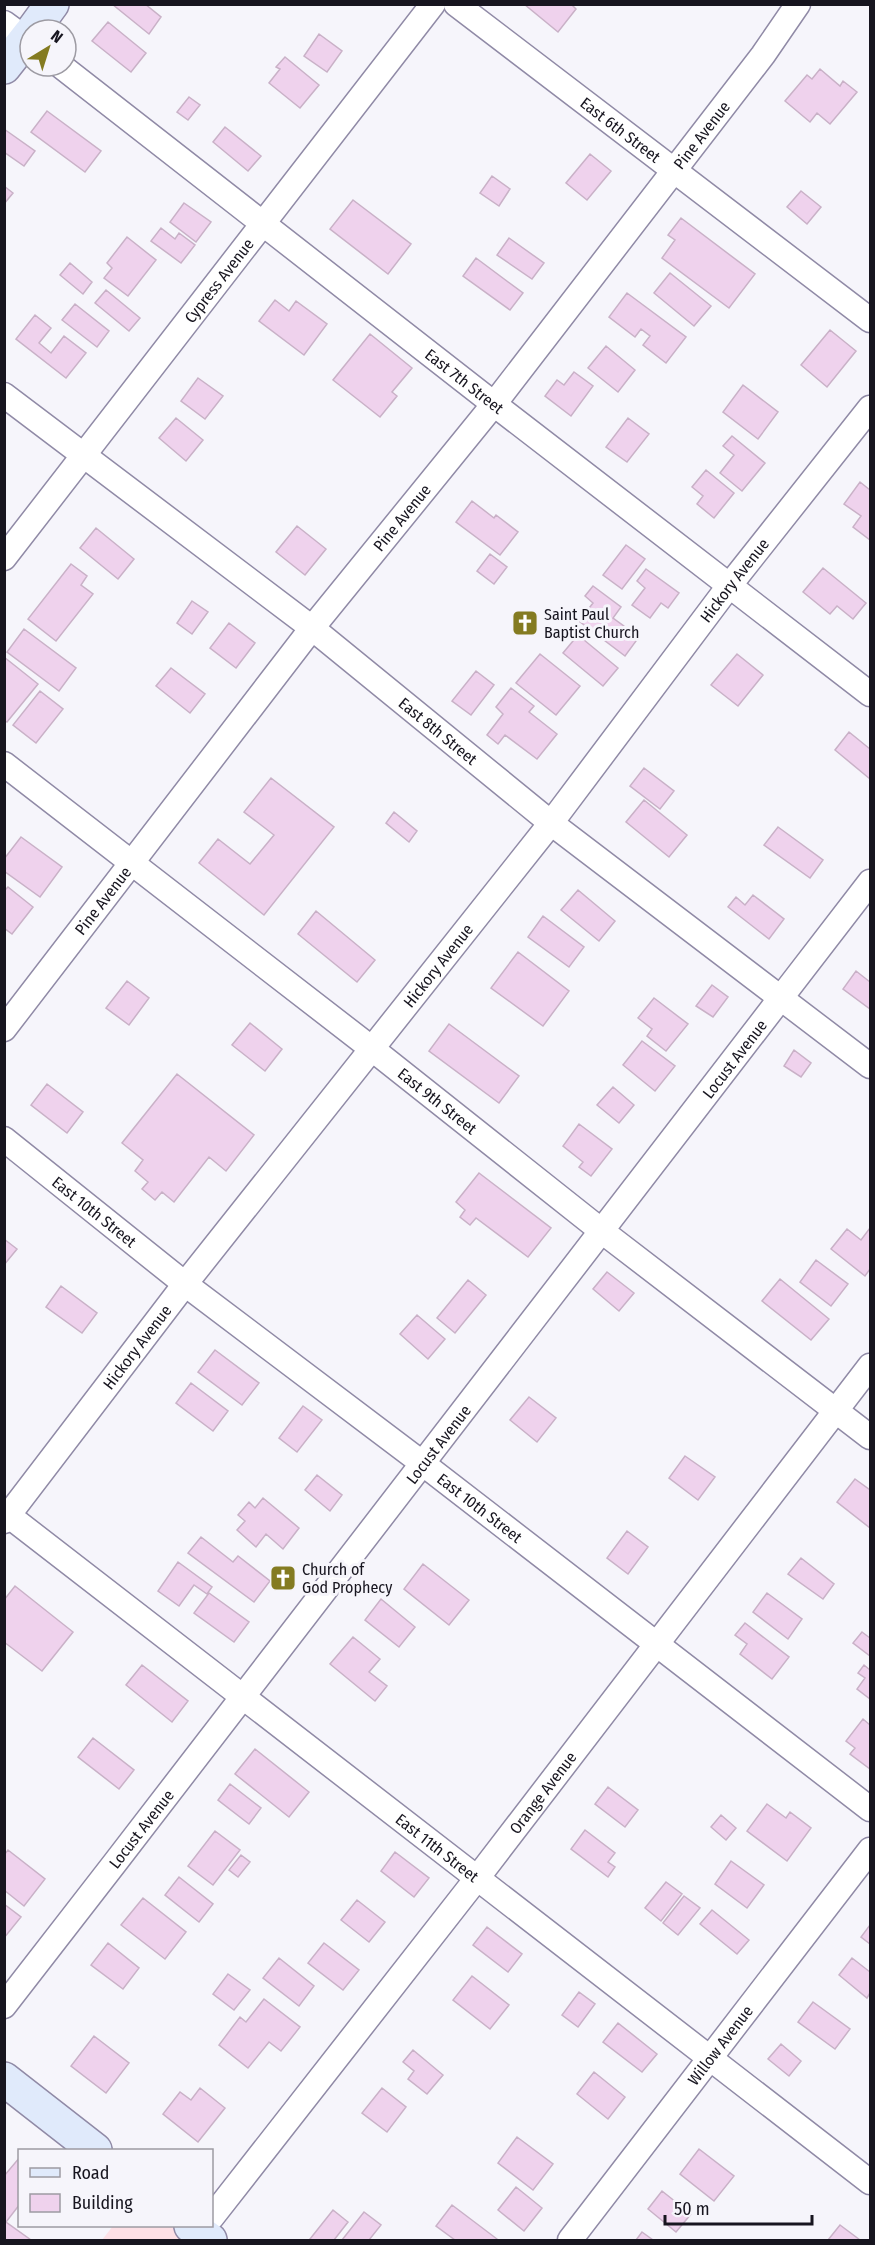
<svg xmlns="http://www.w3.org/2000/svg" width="875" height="2245" viewBox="0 0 875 2245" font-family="'Fira Sans Condensed',sans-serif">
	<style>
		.green { fill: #fde0e6 }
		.building { fill: #efd2ed; stroke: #c9b1c7; stroke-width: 1.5 }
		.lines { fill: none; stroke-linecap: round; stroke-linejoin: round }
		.street-casing { stroke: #908aa6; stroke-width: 27 }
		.secondary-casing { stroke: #908aa6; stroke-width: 36 }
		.street { stroke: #fff; stroke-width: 24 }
		.secondary { stroke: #e0eafb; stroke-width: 33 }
		.labels { text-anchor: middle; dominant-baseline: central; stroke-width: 6; stroke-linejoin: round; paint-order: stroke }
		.street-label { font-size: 16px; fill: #17151f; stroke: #f6f5fb }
		.poi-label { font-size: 16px; fill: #17151f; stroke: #f6f5fb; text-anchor: start }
	</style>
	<rect width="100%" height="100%" fill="#f6f5fb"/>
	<path class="green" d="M113,2226H172L192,2240H102Z"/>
	<path class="building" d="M112,4H145L161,17L149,34Z
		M524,4H571L576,9L558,32Z
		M108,22L146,53L131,72L92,41Z
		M319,34L342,51L327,72L304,56Z
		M285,57L319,85L300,108L269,83L280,69L276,67Z
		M820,69L840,86L843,81L857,92L830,124L817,113L810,122L785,101L807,75L812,79Z
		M189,97L200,105L188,120L177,112Z
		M47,111L101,151L85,172L31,132Z
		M225,127L261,156L248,171L213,142Z
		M4,129L35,151L24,166L4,152Z
		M590,154L611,171L587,200L566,183Z
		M492,176L510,189L499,206L480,193Z
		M4,186L13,193L4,204Z
		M801,191L821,207L807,224L787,207Z
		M353,200L411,244L388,274L330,229Z
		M184,203L211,222L196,242L170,222Z
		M681,218L755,274L729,308L662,258L675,240L668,235Z
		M161,228L175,239L179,233L195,245L181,263L151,241Z
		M127,237L156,260L128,296L104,278L112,268L107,263Z
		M509,238L544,263L532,279L497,255Z
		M476,258L523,293L510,310L463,276Z
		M70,263L92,282L83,294L60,275Z
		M670,273L711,306L694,326L654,293Z
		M106,290L140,318L129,331L95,303Z
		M627,293L686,337L666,363L643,345L650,336L641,329L635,337L609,317Z
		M275,300L289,311L296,301L327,324L304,355L259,321Z
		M75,304L109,331L97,347L62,320Z
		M35,315L51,328L39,343L51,353L64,336L86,353L66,378L16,339Z
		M830,330L856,351L827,387L801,365Z
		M370,334L412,368L392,392L397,396L380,417L333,380Z
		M606,346L635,370L618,392L588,368Z
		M574,372L593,386L571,416L545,396L557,380L564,385Z
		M198,378L223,396L205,419L181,401Z
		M743,385L778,412L758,439L723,412Z
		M176,418L203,440L186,461L159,438Z
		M628,418L649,434L627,462L606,447Z
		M732,436L765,463L742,491L720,473L734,455L723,446Z
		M706,470L734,493L714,518L697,504L703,496L692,487Z
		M860,482L870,490V540L853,527L861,516L844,504Z
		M472,501L494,518L496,515L518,532L500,555L456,522Z
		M297,526L326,549L305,575L276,552Z
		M96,528L134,559L118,579L80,548Z
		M626,545L645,559L622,589L603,575Z
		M490,554L507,567L494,584L477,571Z
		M71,564L87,576L81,585L93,594L56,641L28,619Z
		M823,568L866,603L853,619L837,606L830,614L803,592Z
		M646,569L679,593L668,608L661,603L650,618L632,605L645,588L637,581Z
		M593,586L621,607L613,618L639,637L625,656L579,621L593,603L585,596Z
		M192,601L208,612L192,634L177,623Z
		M229,623L255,643L236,668L210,648Z
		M24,629L76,668L59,691L7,652Z
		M578,635L618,668L603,686L563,653Z
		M540,654L580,686L556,715L516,683Z
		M737,654L763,675L738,706L711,685Z
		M4,657L38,684L7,722L4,720Z
		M171,668L205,694L190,713L156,686Z
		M476,671L494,685L471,715L452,701Z
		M511,688L534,706L529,712L557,734L537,759L505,735L498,744L487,735L503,714L496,707Z
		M40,691L63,709L36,743L13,725Z
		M849,732L870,749V779L835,750Z
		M644,768L674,791L660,809L630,786Z
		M271,778L334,827L264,915L199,863L218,839L250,864L274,835L244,812Z
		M644,800L687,835L669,857L626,822Z
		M394,812L417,831L409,842L386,823Z
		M778,827L823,860L810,878L764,845Z
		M21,837L62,867L40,897L4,871V859Z
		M8,887L33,907L12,934L4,928V891Z
		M578,890L615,921L599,941L561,910Z
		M753,895L784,919L769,939L728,907L736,897L745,905Z
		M316,911L375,960L357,982L298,934Z
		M543,916L584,947L569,967L528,937Z
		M518,952L569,991L543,1026L491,988Z
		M856,971L870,982V1009L843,989Z
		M127,981L149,998L129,1025L106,1008Z
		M712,985L728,997L713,1017L696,1006Z
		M654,998L688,1024L666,1051L647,1036L652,1029L638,1018Z
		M250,1023L282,1049L265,1071L232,1045Z
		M449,1024L519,1076L499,1103L429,1051Z
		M642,1041L675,1066L655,1091L623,1065Z
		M794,1050L811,1063L801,1077L784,1066Z
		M177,1074L254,1135L226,1171L209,1157L174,1202L162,1192L155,1200L142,1189L148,1182L135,1171L143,1160L122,1143Z
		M47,1084L83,1112L67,1133L31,1105Z
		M613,1087L634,1105L619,1123L597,1105Z
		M579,1124L612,1149L591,1176L579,1167L583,1162L563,1146Z
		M479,1173L551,1228L528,1257L476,1218L470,1225L460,1217L465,1210L456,1202Z
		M870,1228V1269L865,1276L831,1249L847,1229L861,1240Z
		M4,1239L17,1249L4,1265Z
		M816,1260L848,1284L831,1306L800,1282Z
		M607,1272L634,1293L619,1311L593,1289Z
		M780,1279L829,1319L811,1340L762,1301Z
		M468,1280L486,1295L455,1333L437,1318Z
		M61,1286L97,1313L82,1333L46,1307Z
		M417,1315L445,1339L428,1359L400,1334Z
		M215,1350L259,1383L242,1405L198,1372Z
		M191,1383L228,1411L213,1431L176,1403Z
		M529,1397L556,1418L537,1442L510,1420Z
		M303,1406L322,1420L297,1452L279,1438Z
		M685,1456L715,1477L698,1500L669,1478Z
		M317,1475L342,1495L330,1511L305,1490Z
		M855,1479L870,1490V1528L837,1502Z
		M263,1498L299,1528L283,1549L266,1534L256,1547L237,1530L245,1521L238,1515L249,1502L255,1508Z
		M627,1531L648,1547L628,1574L607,1558Z
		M201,1537L233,1562L238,1556L270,1581L254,1602L188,1553Z
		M801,1558L834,1584L823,1599L788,1574Z
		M178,1562L212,1587L207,1594L194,1585L179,1606L158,1591Z
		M423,1564L469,1600L449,1625L404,1589Z
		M15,1586L73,1632L42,1671L4,1642V1600Z
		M209,1593L249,1622L234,1642L194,1613Z
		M767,1593L802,1619L788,1639L753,1612Z
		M381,1599L415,1627L399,1647L365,1620Z
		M745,1623L789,1657L772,1679L740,1654L747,1644L735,1635Z
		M862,1632L870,1638V1656L853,1643Z
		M353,1637L380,1659L369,1672L387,1686L375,1701L330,1664Z
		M142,1665L188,1701L172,1722L126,1685Z
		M864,1665L870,1670V1699L857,1689L865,1678L858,1673Z
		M863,1719L870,1725V1769L850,1754L855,1748L846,1741Z
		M93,1738L134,1770L119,1789L78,1757Z
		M255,1749L309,1792L289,1817L235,1774Z
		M230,1784L261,1808L249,1824L218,1800Z
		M608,1787L638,1810L625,1827L595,1804Z
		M767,1804L786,1818L790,1812L811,1828L787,1861L747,1831Z
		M721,1815L736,1828L726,1840L711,1827Z
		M585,1830L615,1853L608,1862L615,1867L608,1877L571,1849Z
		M215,1831L240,1850L213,1885L188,1866Z
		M8,1850L45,1879L24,1906L4,1890V1855Z
		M395,1852L429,1878L414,1897L381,1871Z
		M241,1855L250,1862L238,1877L229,1870Z
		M731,1861L764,1885L747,1908L715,1884Z
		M179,1877L213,1904L199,1922L165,1895Z
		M666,1882L682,1894L661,1921L645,1908Z
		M684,1896L700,1908L678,1935L663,1923Z
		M143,1898L186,1932L165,1959L121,1925Z
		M357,1900L385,1922L369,1942L341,1920Z
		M4,1904L21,1917L4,1938Z
		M712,1910L749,1940L737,1954L700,1924Z
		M870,1925V1944L861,1937Z
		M487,1927L522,1954L508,1972L473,1945Z
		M108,1943L139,1968L123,1989L91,1965Z
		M324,1943L359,1970L343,1990L308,1963Z
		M279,1958L314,1986L299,2006L263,1978Z
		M852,1958L870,1972V1993L867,1998L839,1975Z
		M228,1974L250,1990L234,2010L213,1994Z
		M472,1976L509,2005L490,2029L453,2000Z
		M579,1992L595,2004L578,2027L562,2015Z
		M264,1999L300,2027L281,2051L269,2042L248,2068L219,2045L240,2017L246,2022Z
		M813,2002L850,2029L835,2049L798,2022Z
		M618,2023L657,2054L642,2072L603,2042Z
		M94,2036L129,2063L106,2093L71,2066Z
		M781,2044L801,2061L789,2076L768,2059Z
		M413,2050L443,2075L427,2094L408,2079L414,2071L403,2062Z
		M594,2072L625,2097L608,2119L577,2094Z
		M200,2088L225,2108L198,2142L163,2114L180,2092L191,2100Z
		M382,2088L406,2107L387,2132L362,2113Z
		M517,2137L553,2164L533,2190L498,2163Z
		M699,2149L734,2176L714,2201L680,2174Z
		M20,2157V2204L6,2222L31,2240H4V2176Z
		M516,2187L542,2208L524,2231L498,2210Z
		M662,2191L691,2214L676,2232L648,2209Z
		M452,2205L497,2239L495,2240H455L436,2226Z
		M333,2210L348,2222L334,2240H311L310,2239Z
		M364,2212L381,2225L369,2240H342Z
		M840,2225L860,2240H828Z
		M642,2232L653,2240H636Z"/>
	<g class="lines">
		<defs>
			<g id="street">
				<path id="s1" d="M456,4L870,320"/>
				<path d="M4,23L30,42"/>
				<path id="s2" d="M61,66L494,404L870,694"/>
				<path id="s3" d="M4,395L312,628L551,823L870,1066"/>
				<path id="s4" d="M4,558L433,4"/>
				<path id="s5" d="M4,764L371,1048L603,1232L870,1437"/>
				<path id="s6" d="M4,1029L312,628L494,404L763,55L798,4"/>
				<path id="s7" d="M4,1139L185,1284L422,1463L870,1809"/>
				<path id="s8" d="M4,1512C294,1734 580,1961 870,2182"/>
				<path id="s9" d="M4,1521L185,1284L551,823L729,586L870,408"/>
				<path id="s10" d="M4,2006C294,1632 583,1257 870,882"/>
				<path id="s11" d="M212,2217L478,1877L870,1366"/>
				<path id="s12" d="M570,2240L870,1850"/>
			</g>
			<path id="secondary" d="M33,30L52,4
				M4,67L30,34
				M4,2079L95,2150
				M191,2226L210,2240"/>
		</defs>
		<use href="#street" class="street-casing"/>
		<use href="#secondary" class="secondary-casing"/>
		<use href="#street" class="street"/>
		<use href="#secondary" class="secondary"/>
	</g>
	<defs>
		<symbol id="church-square" viewBox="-11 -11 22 22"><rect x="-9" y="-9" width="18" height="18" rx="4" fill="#847b21" stroke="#f6f5fb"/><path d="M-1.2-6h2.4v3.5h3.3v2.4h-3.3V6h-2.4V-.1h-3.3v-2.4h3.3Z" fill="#fff"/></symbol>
	</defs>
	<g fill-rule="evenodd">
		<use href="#church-square" x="510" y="608" width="30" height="30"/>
		<use href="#church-square" x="268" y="1563" width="30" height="30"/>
	</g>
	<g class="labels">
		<g class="street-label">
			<text stroke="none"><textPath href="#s1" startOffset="207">East 6th Street</textPath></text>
			<text stroke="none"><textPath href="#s6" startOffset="1134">Pine Avenue</textPath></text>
			<text stroke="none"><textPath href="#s4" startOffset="351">Cypress Avenue</textPath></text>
			<text stroke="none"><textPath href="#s2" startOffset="512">East 7th Street</textPath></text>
			<text stroke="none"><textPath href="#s6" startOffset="648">Pine Avenue</textPath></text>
			<text stroke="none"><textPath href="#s9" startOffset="1191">Hickory Avenue</textPath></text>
			<text stroke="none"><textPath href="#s3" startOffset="549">East 8th Street</textPath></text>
			<text stroke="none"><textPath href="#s6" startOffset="162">Pine Avenue</textPath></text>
			<text stroke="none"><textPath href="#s9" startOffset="705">Hickory Avenue</textPath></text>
			<text stroke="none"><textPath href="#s10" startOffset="1196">Locust Avenue</textPath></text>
			<text stroke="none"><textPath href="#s5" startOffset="549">East 9th Street</textPath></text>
			<text stroke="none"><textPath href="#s7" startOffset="116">East 10th Street</textPath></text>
			<text stroke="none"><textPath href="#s9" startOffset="219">Hickory Avenue</textPath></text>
			<text stroke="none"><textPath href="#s10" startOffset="710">Locust Avenue</textPath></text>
			<text stroke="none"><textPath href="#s7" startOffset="602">East 10th Street</textPath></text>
			<text stroke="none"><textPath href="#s11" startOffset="538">Orange Avenue</textPath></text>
			<text stroke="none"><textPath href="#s10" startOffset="224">Locust Avenue</textPath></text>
			<text stroke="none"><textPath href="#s8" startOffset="548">East 11th Street</textPath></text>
			<text stroke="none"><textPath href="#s12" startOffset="246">Willow Avenue</textPath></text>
		</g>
		<g class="poi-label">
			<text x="544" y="614">Saint Paul<tspan x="544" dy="18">Baptist Church</tspan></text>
			<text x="302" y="1569">Church of<tspan x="302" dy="18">God Prophecy</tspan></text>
		</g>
	</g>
	<rect width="875" height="2245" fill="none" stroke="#17151f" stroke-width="12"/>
	<rect x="18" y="2149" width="195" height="78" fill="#f6f5fb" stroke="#9d9ba3" stroke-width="1.5"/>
	<rect x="30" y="2168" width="30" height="9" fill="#e0eafb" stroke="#9d9ba3" stroke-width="1.5"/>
	<text x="72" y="2179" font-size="18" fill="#17151f">Road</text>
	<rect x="30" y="2194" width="30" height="18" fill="#efd2ed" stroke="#9d9ba3" stroke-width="1.5"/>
	<text x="72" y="2209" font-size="18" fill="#17151f">Building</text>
	<g transform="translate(48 48) rotate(38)"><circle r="28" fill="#f6f5fb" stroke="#9d9ba3" stroke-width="1.5"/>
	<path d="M0-4.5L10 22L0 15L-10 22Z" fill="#847b21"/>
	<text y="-9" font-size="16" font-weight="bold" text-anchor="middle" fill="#17151f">N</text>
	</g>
	<path d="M665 2215v9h147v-9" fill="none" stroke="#17151f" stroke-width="3"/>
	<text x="674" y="2215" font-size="18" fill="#17151f" stroke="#f6f5fb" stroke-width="4.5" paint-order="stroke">50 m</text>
</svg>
